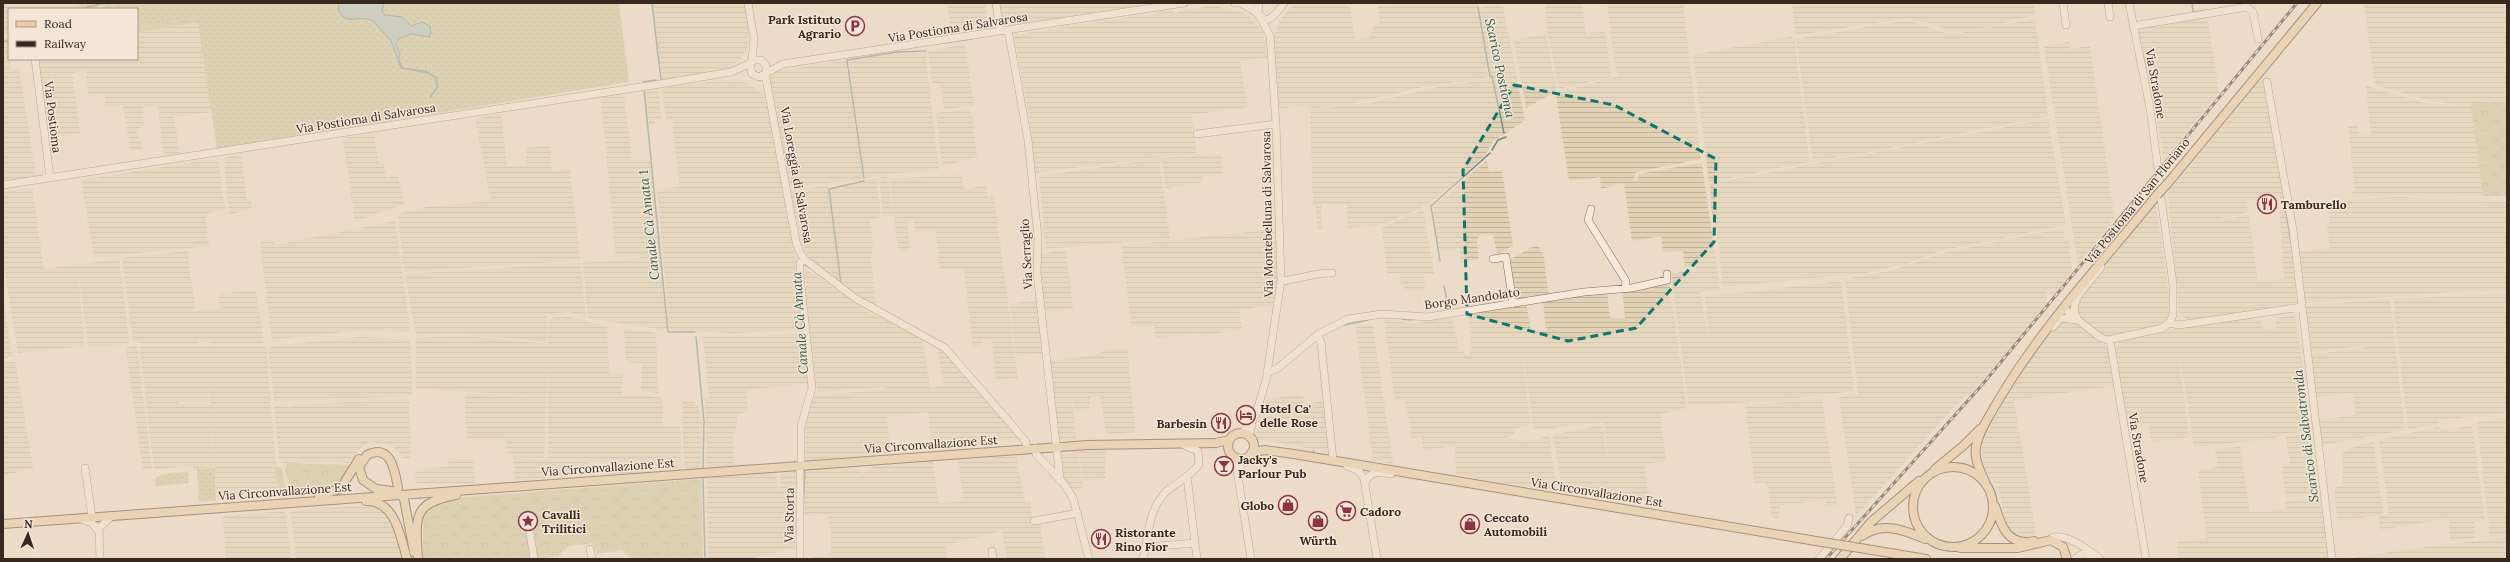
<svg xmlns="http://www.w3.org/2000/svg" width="2510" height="562" viewBox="0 0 2510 562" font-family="Lora,serif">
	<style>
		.farmland { fill: url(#farmland-rules) }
		.grass { fill: url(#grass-dots) }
		.forest { fill: url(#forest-crowns) }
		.water { fill: #a8bfb5; stroke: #6f8d81 }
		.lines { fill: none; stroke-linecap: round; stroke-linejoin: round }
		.stream { stroke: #6f8d81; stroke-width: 1.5 }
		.minor-casing { stroke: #866c5d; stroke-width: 8 }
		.major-casing { stroke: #543c31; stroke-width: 10 }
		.minor { stroke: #f7e9da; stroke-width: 7 }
		.major { stroke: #ecc9a2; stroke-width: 8 }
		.rail-casing { stroke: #372820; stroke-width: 3 }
		.rail { stroke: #f3e6d6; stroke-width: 1.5; stroke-dasharray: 4.5; stroke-linecap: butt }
		.major-bridge-casing { stroke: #543c31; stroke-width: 10; stroke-linecap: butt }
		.major-bridge { stroke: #ecc9a2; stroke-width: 8 }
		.marked { fill: none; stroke: #0f766e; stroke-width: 3; stroke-dasharray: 8 5; stroke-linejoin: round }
		.labels { text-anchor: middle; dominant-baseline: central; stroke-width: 3; stroke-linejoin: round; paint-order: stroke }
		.poi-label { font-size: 12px; font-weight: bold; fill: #372820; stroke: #f3e6d6; text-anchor: start }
		.street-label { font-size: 12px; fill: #372820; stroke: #f3e6d6 }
		.water-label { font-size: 13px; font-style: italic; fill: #30564d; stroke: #f3e6d6 }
	</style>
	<defs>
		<pattern id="farmland-rules" width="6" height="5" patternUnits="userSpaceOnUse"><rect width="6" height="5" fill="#e1d2b5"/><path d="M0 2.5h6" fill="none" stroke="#c2b49b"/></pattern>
		<pattern id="grass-dots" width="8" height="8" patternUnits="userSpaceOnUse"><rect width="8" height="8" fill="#c9c79b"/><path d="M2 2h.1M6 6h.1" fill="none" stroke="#adab85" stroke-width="1.8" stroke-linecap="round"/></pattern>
		<pattern id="forest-crowns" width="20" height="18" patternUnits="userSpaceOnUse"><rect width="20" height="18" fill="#c9c79b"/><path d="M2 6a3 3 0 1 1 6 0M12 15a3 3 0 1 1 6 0" fill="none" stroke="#adab85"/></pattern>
	</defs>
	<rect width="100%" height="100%" fill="#ebdbc7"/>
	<path class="farmland" d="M3,3H85L64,9H9V32L3,33Z
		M652,3H746L749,23L747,49L740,59L730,68L720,72L663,80Z
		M947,3H985L988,23L951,31Z
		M998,3H1140V6L1015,25L1000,24Z
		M1297,3H1345L1346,7H1350L1355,41L1371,37L1373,27L1380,23L1378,6L1392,3H1477L1488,77L1423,87L1345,105L1316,108L1298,106L1278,109L1273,38L1278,24L1288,10Z
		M1545,3H1582L1586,33L1604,32L1606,36L1611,77L1559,89L1548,36Z
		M1607,3H1683L1701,159L1636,172L1633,181H1637L1639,174L1700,163L1702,165L1720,289L1700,292L1709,344L1705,297L1841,281L1854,391L1770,401L1689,405L1671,274L1696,270V267H1685L1683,251L1663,252L1661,236L1632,241L1624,183L1601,189L1600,177L1569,181L1556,96L1559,92L1619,76L1623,75L1624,79V75L1616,72Z
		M1792,3H2034L2036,15L1982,28L1953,32L1926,22L1906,18L1799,35L1796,34Z
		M2364,3H2507V101L2463,105L2432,101L2375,85Z
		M1497,5L1503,6L1525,120L1505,134L1493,76H1490L1479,8Z
		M1213,6L1246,13L1263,32L1267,58L1240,61L1247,107L1191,115L1197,154L1150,158L1035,173L1029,115L1014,35L1173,10L1174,14L1184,10Z
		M2202,18L2208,22L2219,93L2164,159L2155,107L2137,29Z
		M2035,19L2048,116L1870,152L1813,161L1796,39L1896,22H1913L1948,34H1955Z
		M198,22L212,112L174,117L180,154L164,156L158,107H143L144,127L136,129L143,150H130L123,105L106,106L104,93L89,97L86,70L72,73L80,133L44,139L33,59H137V33Z
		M1546,34L1557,91L1526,108L1514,40Z
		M1791,37L1794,40L1795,46L1810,162L1709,182L1693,55Z
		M9,41L10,68L19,69L36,177L3,182V43Z
		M2069,42L2070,49L2090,46L2114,215V219L2078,265L2044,46Z
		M965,44L974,106L944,109L940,83H932L928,52Z
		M896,53H925L939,169L935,171L893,173L865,178L849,61Z
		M846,60L863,179L788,187L773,95L769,82L772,74L776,71Z
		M2262,78L2287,205L2282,204L2279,195L2247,201L2248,212L2221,218L2222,220L2249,215L2258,282H2272L2284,278L2280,215L2281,210H2287L2297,304L2186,320L2179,312L2168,193Z
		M1492,79L1504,134L1493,141L1485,155L1456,182L1420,209L1377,226L1348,228L1347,204H1321L1322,229H1317L1316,204L1313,203L1310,110L1370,103L1437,87Z
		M723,80L748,83L769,98L794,247L803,321L802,327L798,330L733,333L670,330L657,189L680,187L672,120L666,119L662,88Z
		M2366,86L2432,105L2472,106L2483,196L2422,194L2350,197L2355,188L2348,126L2357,125L2359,136L2371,134Z
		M653,88L657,90L659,94L661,120H655V124L649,125L645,89Z
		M620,94L624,97L632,161L650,160L664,290L667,328L665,330L588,318L583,263L641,258L640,255L616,257L601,100L604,96Z
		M969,109L972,115L977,157L942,166L936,113Z
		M498,114L501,116L507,166L527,165L526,148L547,146L550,148L552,171L570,169L580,260L404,272L398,214L427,207L491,201L475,119Z
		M2048,119L2066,225L1940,251L1905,264L1865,273L1722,287L1719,241L1711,208L1710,184Z
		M374,133L379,165L384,164L387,178L398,175L404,204L355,221L343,138Z
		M241,154L247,199L251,200L252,208L229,215L224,158Z
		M1221,154L1222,174L1202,177L1203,182L1166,188L1161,158Z
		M220,158L218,161L225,208L209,213L205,218L209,246L94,257L81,180Z
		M1159,159L1170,238L1046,249L1039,176Z
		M1487,160L1489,172L1502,170L1513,246L1497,254L1493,234L1479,235L1477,242L1479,259L1461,263L1459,248L1439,251L1433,207Z
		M961,175L964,189L986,186L988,198L994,197L1018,378L996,380L992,339L981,340V344L973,348L964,270L940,268L935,230L915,232L914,220L907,221L910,250L904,252L898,250L890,179Z
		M886,176L888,178L894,216H883L879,178Z
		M874,179L877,180L881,217L870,219L873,244H871L872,253L870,254L877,308L842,285L830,190L862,184L865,180Z
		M828,186L838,262L841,283L808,260L801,239L790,190Z
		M32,188L44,269L119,259L129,340L128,344L91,346L88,344L78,270L84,346L18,353L3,259V192Z
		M2395,197L2507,202V290L2464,291L2303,303L2297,252L2330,248L2327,224L2330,223L2328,202Z
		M2156,205L2170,302L2169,314L2165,321L2157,326L2109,336L2103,335L2081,318L2077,307L2079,301L2109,258L2153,206Z
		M1423,210L1434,273L1423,275L1425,289L1405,290L1404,284L1401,285L1400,273L1387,274L1382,228Z
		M395,221L410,330L408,332L362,330L287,338L272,342L260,244L262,240L270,239L276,245Z
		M2063,228L2064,238L2069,242L2072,270L2069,275L2054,295L2051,296L2049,291L2046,292L2047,302L2025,330L1969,396L1967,393L1856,516L1839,397L1858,393L1845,279L1893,270L1947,252Z
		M1276,229L1278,284L1276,304L1239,310L1242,329L1201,336V333L1156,338L1154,326L1132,327L1121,246Z
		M1538,244L1541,253L1543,252L1549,296L1517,300L1509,260Z
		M1066,250L1073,309L1043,312L1040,254Z
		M187,251L196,311L220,309L219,294L256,290L264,343H212L201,340L198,343L144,344L133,340L122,258Z
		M580,263L586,318L570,312L547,314V342L459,333L416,335L405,274Z
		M805,268L865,310L922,338L930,388L943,386L937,346L940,347L1020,439L931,446L929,417L928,413L923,412L887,417L890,453L805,460V423L815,396L884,389L885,387L818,392L809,325Z
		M1669,282L1686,403L1685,409L1660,414L1666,461L1644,464L1649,500L1590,492L1563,493L1553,435L1602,425L1610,471L1604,422L1534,430L1522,346L1530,424L1514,429L1515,435L1498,440L1517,439L1522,442H1529L1549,435L1557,492L1456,474L1455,446L1423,450L1422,437L1412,438L1405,399L1395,400L1384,319L1413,324L1452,317L1459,350L1468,355L1472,351L1468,315L1526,303L1531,332L1546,331L1543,300L1607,291L1610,318H1625L1622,289Z
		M2507,294V412L2449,419L2440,421L2438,424L2408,429L2393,299Z
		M3,299L12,356L3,359Z
		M2390,299L2395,342L2311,352L2305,306Z
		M1037,300L1044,353L1016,356L1010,304Z
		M2295,315L2308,407V430L2269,439L2194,447L2185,385L2179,360L2189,437L2152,442L2148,423L2127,426L2115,352L2118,343L2174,329L2253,317L2254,321L2261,320L2264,330L2276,329V318Z
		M554,317H570L607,327L609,373L622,374V394L592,397L641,395L662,398L663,426L680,427L681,462H605L548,459V322Z
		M2065,320H2073L2106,347L2109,351L2115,386L2014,400L2036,536L2027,539L2012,533L2006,525L1999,490L1983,465L1982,444L2001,405L2029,359L2057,325Z
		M1367,325L1373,327L1393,464L1373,460L1356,331V327Z
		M627,329L656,333L658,393L641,391L642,363L626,362L624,330Z
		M803,333L809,383L746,390L748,410L737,415L736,430L732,434L734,466L707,467L705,399L709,398L703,336H769Z
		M464,336L548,344L547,396L416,389V341L418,338Z
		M361,337L408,340L411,343L412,396L274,401L269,350L272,346Z
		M2395,343L2400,388H2396L2400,389L2405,430L2322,445L2317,421L2354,415L2356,413L2353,393L2316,397L2311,355Z
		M137,346L152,469L143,471L126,348Z
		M207,346L266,347L278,494L217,498L208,375L209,402H178V404L210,405L214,467L193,468V466L154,469L140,347H206L207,363Z
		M1116,349H1127L1128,353L1135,432L1109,434L1106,432L1100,396L1090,397V410L1078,412L1075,411L1072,398L1076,440H1059L1050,361L1083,357Z
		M15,361L33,468L3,476V363Z
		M468,394L546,397L544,458L511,457L507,452L506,438H467L465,397Z
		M1298,394L1299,397L1303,396L1305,404L1324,401L1333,453L1258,439L1257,434L1266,400Z
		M406,399L409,402L411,459H405L393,447L387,444L372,442L363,446L348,463L330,461L283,463L279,458L274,406L281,404L288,405L290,408L292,405Z
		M1822,399L1837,505L1826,506L1825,500L1780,505L1779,519L1772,517L1768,487L1765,482L1755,483L1745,406Z
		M682,401H694L698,407L702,422L700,468L687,469L684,465Z
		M2507,418V534L2490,537L2477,422Z
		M2472,426L2485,520L2474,521L2475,538L2450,541L2449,518L2380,530L2379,517L2389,514L2379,440L2438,427L2442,430Z
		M2308,433L2317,492L2285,497L2282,465L2290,464L2286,436Z
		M2373,442L2383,511L2382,515L2337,521L2334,488L2343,485L2342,453L2359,445Z
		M2240,447L2250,512H2268L2286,508L2285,501L2318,497L2323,508L2330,559H2179L2177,542L2207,538L2198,470L2218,467L2215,449Z
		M1105,450L1106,478L1083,481L1079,451Z
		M1078,452L1083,487L1072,490L1063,477L1060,455Z
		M1016,456L1025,503L1030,502L1033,523L1040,522L1045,559H1007L1002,531L946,545L948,559H807L831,553V536L828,514L803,516L806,472L856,468L863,473L874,467L933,462L939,504L964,501L958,460Z
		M513,458L588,462V465H602L603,473L515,480Z
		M449,459H471L474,464L475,483H416L415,469L448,467Z
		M679,463L680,471L606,474L607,464Z
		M796,472L798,476L795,548L750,559H708L707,478L776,473L777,490L780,489L781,474Z
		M365,506L383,512L392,526L403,559H296L291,512L312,509L314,511L316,508Z
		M283,511L286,513L291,559H226L223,516Z
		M2507,537V559H2344L2390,552Z"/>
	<path class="grass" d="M113,3H619L629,82L217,149L197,17L137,27V9H114Z
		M215,468L216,501L199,502L197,469Z
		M184,472L188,473L189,483L155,486L156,478L163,474Z"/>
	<path class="forest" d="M85,3H113L114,9L100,6L92,9H64Z
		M197,17L198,22L137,33V27Z
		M2507,101V196H2483L2471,104Z
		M287,463L351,465L345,480L330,491L304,493L295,491L288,483L285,470Z
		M277,466L282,469L286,489L283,498L280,496L275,470Z
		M701,479L703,559H634L623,553V550L597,554L593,543L570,546L561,552L562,555L540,559H423V516L429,507L452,498Z"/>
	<path class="water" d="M338,3H384L382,11L385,15L402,17L411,26L422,22L430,26L431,33L429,37L411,34L398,39L396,46L400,52L399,60L402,68L426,71L437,78L438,87L430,98L437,86L435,78L428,73L401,68L391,41L373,21C359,13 339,30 338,3Z"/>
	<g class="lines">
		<path class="stream" d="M652,3L661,80
			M2192,3L2193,12L2210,10
			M1478,7L1490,77L1492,76L1504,133
			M81,9L103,3
			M3,42L9,40
			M936,44L972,39
			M643,82L656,80
			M644,89L668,332H695
			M1492,150L1498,140L1506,137
			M864,178L847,60L897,52L926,51
			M2285,205L2291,243
			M1440,261L1431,206L1490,153
			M802,266L805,265L809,267
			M841,284L829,189L864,181
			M1444,286L1449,311
			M1402,319L1412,320
			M1340,326L1368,320
			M696,337L704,422L703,469
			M1313,452L1314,451
			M703,479L705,559
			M803,511L805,471"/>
		<defs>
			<path id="minor" d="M748,3L754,39L752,61
				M996,3L1000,31
				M1235,3H1254
				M2063,3L2066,25
				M2108,3L2110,17
				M2129,3L2150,108L2158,169
				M1242,4C1268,15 1262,33 1284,3
				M1258,15L1259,3
				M2133,26L2247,7L2253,12L2258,39
				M1008,30L1028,140L1038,238L1037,273L1060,479
				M35,59L50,177
				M766,72V65L761,60H753L750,65L752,74L759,77L783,64L1184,3
				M765,73L796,242L801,255L808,262L855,298L945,348L1017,431L1026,442L1027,449
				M2267,82L2293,230L2332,559
				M1197,134L1276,124
				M2159,175L2160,186
				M3,185L660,84L731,72L751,63
				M1591,209L1588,220L1626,281L1625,288
				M1493,259L1506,257L1513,304
				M1281,281C1300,279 1313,273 1332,273
				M2064,309L2101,338L2108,340L2163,328L2169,323L2173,315V284L2161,198
				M2077,318C2066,299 2091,283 2101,267
				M2169,323L2179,325L2302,307
				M2053,327L2061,318L2076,320
				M1317,335L1321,342L1333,460
				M2110,340L2146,559
				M1268,373L1278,368L1320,333L1348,319L1382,314L1428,317L1584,292L1632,288L1667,280V274
				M1242,433L1255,417L1266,380L1281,281L1276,124L1270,36L1260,17
				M1249,437L1252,423
				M1035,448L1036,454L1064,484L1073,498L1089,559
				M1235,458L1251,559
				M801,460V426L812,388L800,276V263L804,258
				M1347,466L1359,471L1364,479L1377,559
				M85,468L92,517
				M1238,473L1243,459
				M1187,476L1197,559
				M1365,484C1369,470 1379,472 1391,474
				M81,519L92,523L99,532
				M1034,521L1078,513
				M529,526L534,559
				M2053,537C2069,534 2088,550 2100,559
				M1146,547L1195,543
				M590,549L592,559
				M992,551L993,559
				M100,559L99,528L112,516
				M800,559V471
				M1143,559C1150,534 1147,509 1168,490C1178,482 1192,475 1199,464L1198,451L1184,445
				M1819,559L1847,526L1849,518
				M2075,559L2082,554L2091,555"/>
			<path id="major" d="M2168,183L2317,3
				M1228 446a13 13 0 1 1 26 0a13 13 0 1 1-26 0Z
				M1252,452L1265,450L1294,454L1822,542
				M1913 507a40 40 0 1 1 80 0a40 40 0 1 1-80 0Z
				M1935,469L1963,446L1980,429
				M1985,482C1980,470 1974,460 1976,447C1979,431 1990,415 1998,401C2042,326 2103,262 2157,195
				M392,491L376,489L363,480L359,467L367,455C391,443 395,471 398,488
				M319,496L341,488L359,459
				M404,499L414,552
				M366,501C396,501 400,536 407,559
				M1995,506C2001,526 2008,547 2034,541
				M3,524L1088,445L1216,443L1229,440
				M1862,536C1883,521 1904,530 1925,539
				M1860,548L1926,559
				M1960,548H2018L2051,540L2063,547L2067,559
				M418,559C416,518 411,503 456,495
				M1840,559L1871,522L1919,481"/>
		</defs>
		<use href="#minor" class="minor-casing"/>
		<use href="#major" class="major-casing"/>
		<use href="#minor" class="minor"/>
		<use href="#major" class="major"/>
		<defs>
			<path id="rail" d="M1842,541L1982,385L2297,3
				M1826,559L1835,549"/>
		</defs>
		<use href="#rail" class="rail-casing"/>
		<use href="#rail" class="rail"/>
		<defs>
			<path id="major-bridge" d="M2157,195L2168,183
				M1822,542L1860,548"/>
		</defs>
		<use href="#major-bridge" class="major-bridge-casing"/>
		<use href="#major-bridge" class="major-bridge"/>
	</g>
	<path d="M0 0H2510V562H0ZM1514,85L1614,105L1716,159L1714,242L1636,328L1568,341L1467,314L1463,170Z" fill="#ebdbc7" fill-opacity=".55" fill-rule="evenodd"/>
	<path class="marked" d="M1514,85L1614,105L1716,159L1714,242L1636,328L1568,341L1467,314L1463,170Z"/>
	<defs>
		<symbol id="parking-ring" viewBox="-11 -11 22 22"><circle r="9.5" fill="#f3e6d6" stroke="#913141" stroke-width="1.5"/><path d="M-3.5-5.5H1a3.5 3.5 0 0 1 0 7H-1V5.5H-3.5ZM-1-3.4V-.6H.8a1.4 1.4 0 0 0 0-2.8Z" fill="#913141"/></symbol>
		<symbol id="restaurant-ring" viewBox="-11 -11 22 22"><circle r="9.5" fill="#f3e6d6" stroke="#913141" stroke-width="1.5"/><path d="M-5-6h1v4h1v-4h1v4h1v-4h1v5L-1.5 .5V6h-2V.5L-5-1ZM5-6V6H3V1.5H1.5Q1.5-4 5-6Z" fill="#913141"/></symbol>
		<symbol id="hotel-ring" viewBox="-11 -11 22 22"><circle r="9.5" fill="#f3e6d6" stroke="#913141" stroke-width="1.5"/><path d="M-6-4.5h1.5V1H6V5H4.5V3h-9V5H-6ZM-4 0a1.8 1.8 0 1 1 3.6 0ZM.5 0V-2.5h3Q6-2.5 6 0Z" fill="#913141"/></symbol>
		<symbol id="bar-ring" viewBox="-11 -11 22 22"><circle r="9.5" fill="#f3e6d6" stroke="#913141" stroke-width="1.5"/><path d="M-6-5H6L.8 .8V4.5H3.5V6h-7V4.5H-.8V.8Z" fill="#913141"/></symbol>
		<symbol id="shop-ring" viewBox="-11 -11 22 22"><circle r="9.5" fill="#f3e6d6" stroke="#913141" stroke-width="1.5"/><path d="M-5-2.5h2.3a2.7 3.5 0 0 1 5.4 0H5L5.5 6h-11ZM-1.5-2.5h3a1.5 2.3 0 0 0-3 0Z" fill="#913141"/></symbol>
		<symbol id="supermarket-ring" viewBox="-11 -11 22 22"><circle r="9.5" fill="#f3e6d6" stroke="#913141" stroke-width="1.5"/><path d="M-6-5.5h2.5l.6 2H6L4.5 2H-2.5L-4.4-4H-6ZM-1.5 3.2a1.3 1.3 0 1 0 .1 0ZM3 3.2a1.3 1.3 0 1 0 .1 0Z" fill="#913141"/></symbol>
		<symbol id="sight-ring" viewBox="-11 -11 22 22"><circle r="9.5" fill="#f3e6d6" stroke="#913141" stroke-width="1.5"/><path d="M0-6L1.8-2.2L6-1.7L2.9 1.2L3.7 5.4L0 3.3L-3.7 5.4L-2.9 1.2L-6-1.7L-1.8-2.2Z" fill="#913141"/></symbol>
	</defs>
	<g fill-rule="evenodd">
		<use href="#parking-ring" x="844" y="15" width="22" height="22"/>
		<use href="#restaurant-ring" x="2256" y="193" width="22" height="22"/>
		<use href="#hotel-ring" x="1235" y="404" width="22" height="22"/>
		<use href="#restaurant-ring" x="1210" y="412" width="22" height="22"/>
		<use href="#bar-ring" x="1213" y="455" width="22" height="22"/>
		<use href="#shop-ring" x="1277" y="494" width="22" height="22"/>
		<use href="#supermarket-ring" x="1335" y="500" width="22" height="22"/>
		<use href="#sight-ring" x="517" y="510" width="22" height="22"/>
		<use href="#shop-ring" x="1307" y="510" width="22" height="22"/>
		<use href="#shop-ring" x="1459" y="513" width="22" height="22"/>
		<use href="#restaurant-ring" x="1090" y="528" width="22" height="22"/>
	</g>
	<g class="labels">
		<g class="poi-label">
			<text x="841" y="19" text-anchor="end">Park Istituto<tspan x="841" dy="14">Agrario</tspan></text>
			<text x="2281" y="204">Tamburello</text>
			<text x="1260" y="408">Hotel Ca'<tspan x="1260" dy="14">delle Rose</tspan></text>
			<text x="1207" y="423" text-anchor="end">Barbesin</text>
			<text x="1238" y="459">Jacky's<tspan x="1238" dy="14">Parlour Pub</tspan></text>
			<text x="1274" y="505" text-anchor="end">Globo</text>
			<text x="1360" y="511">Cadoro</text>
			<text x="542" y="514">Cavalli<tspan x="542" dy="14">Trilitici</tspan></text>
			<text x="1484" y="517">Ceccato<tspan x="1484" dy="14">Automobili</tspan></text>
			<text x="1115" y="532">Ristorante<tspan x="1115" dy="14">Rino Fior</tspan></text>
			<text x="1318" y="540" text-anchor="middle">Würth</text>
		</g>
		<g class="street-label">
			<text transform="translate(958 27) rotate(-9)">Via Postioma di Salvarosa</text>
			<text transform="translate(2156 84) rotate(80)">Via Stradone</text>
			<text transform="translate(53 117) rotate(83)">Via Postioma</text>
			<text transform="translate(366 118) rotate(-9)">Via Postioma di Salvarosa</text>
			<text transform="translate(797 175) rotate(80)">Via Loreggia di Salvarosa</text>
			<text transform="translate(2137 201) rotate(-51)">Via Postioma di San Floriano</text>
			<text transform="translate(1267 214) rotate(-91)">Via Montebelluna di Salvarosa</text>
			<text transform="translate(1026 254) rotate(-93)">Via Serraglio</text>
			<text transform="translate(1472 298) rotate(-8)">Borgo Mandolato</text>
			<text transform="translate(931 444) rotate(-4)">Via Circonvallazione Est</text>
			<text transform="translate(2139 448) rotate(80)">Via Stradone</text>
			<text transform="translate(608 467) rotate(-4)">Via Circonvallazione Est</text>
			<text transform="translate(285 491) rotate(-4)">Via Circonvallazione Est</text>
			<text transform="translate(1597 492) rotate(9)">Via Circonvallazione Est</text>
			<text transform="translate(789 515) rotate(-89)">Via Storta</text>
		</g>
		<g class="water-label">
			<text transform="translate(1500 68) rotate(78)">Scarico Postioma</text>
			<text transform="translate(649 225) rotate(-96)">Canale Cà Amata 1</text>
			<text transform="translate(800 323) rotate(-94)">Canale Cà Amata</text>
			<text transform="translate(2306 436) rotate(-97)">Scarico di Salvatronda</text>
		</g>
	</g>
	<rect width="2510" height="562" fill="none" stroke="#372820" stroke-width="8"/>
	<rect x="8" y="8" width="130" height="52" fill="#f3e6d6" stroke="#a89a8d"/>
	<rect x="16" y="21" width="20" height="6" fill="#ecc9a2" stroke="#a89a8d"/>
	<text x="44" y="28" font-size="12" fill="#372820">Road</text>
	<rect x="16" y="41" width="20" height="6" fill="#372820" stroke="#a89a8d"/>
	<text x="44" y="48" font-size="12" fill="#372820">Railway</text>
	<g transform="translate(28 534) rotate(3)" stroke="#f3e6d6" stroke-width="3" paint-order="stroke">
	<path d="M0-3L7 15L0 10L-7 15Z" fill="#372820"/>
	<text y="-6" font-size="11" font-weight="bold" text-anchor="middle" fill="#372820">N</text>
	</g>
</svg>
